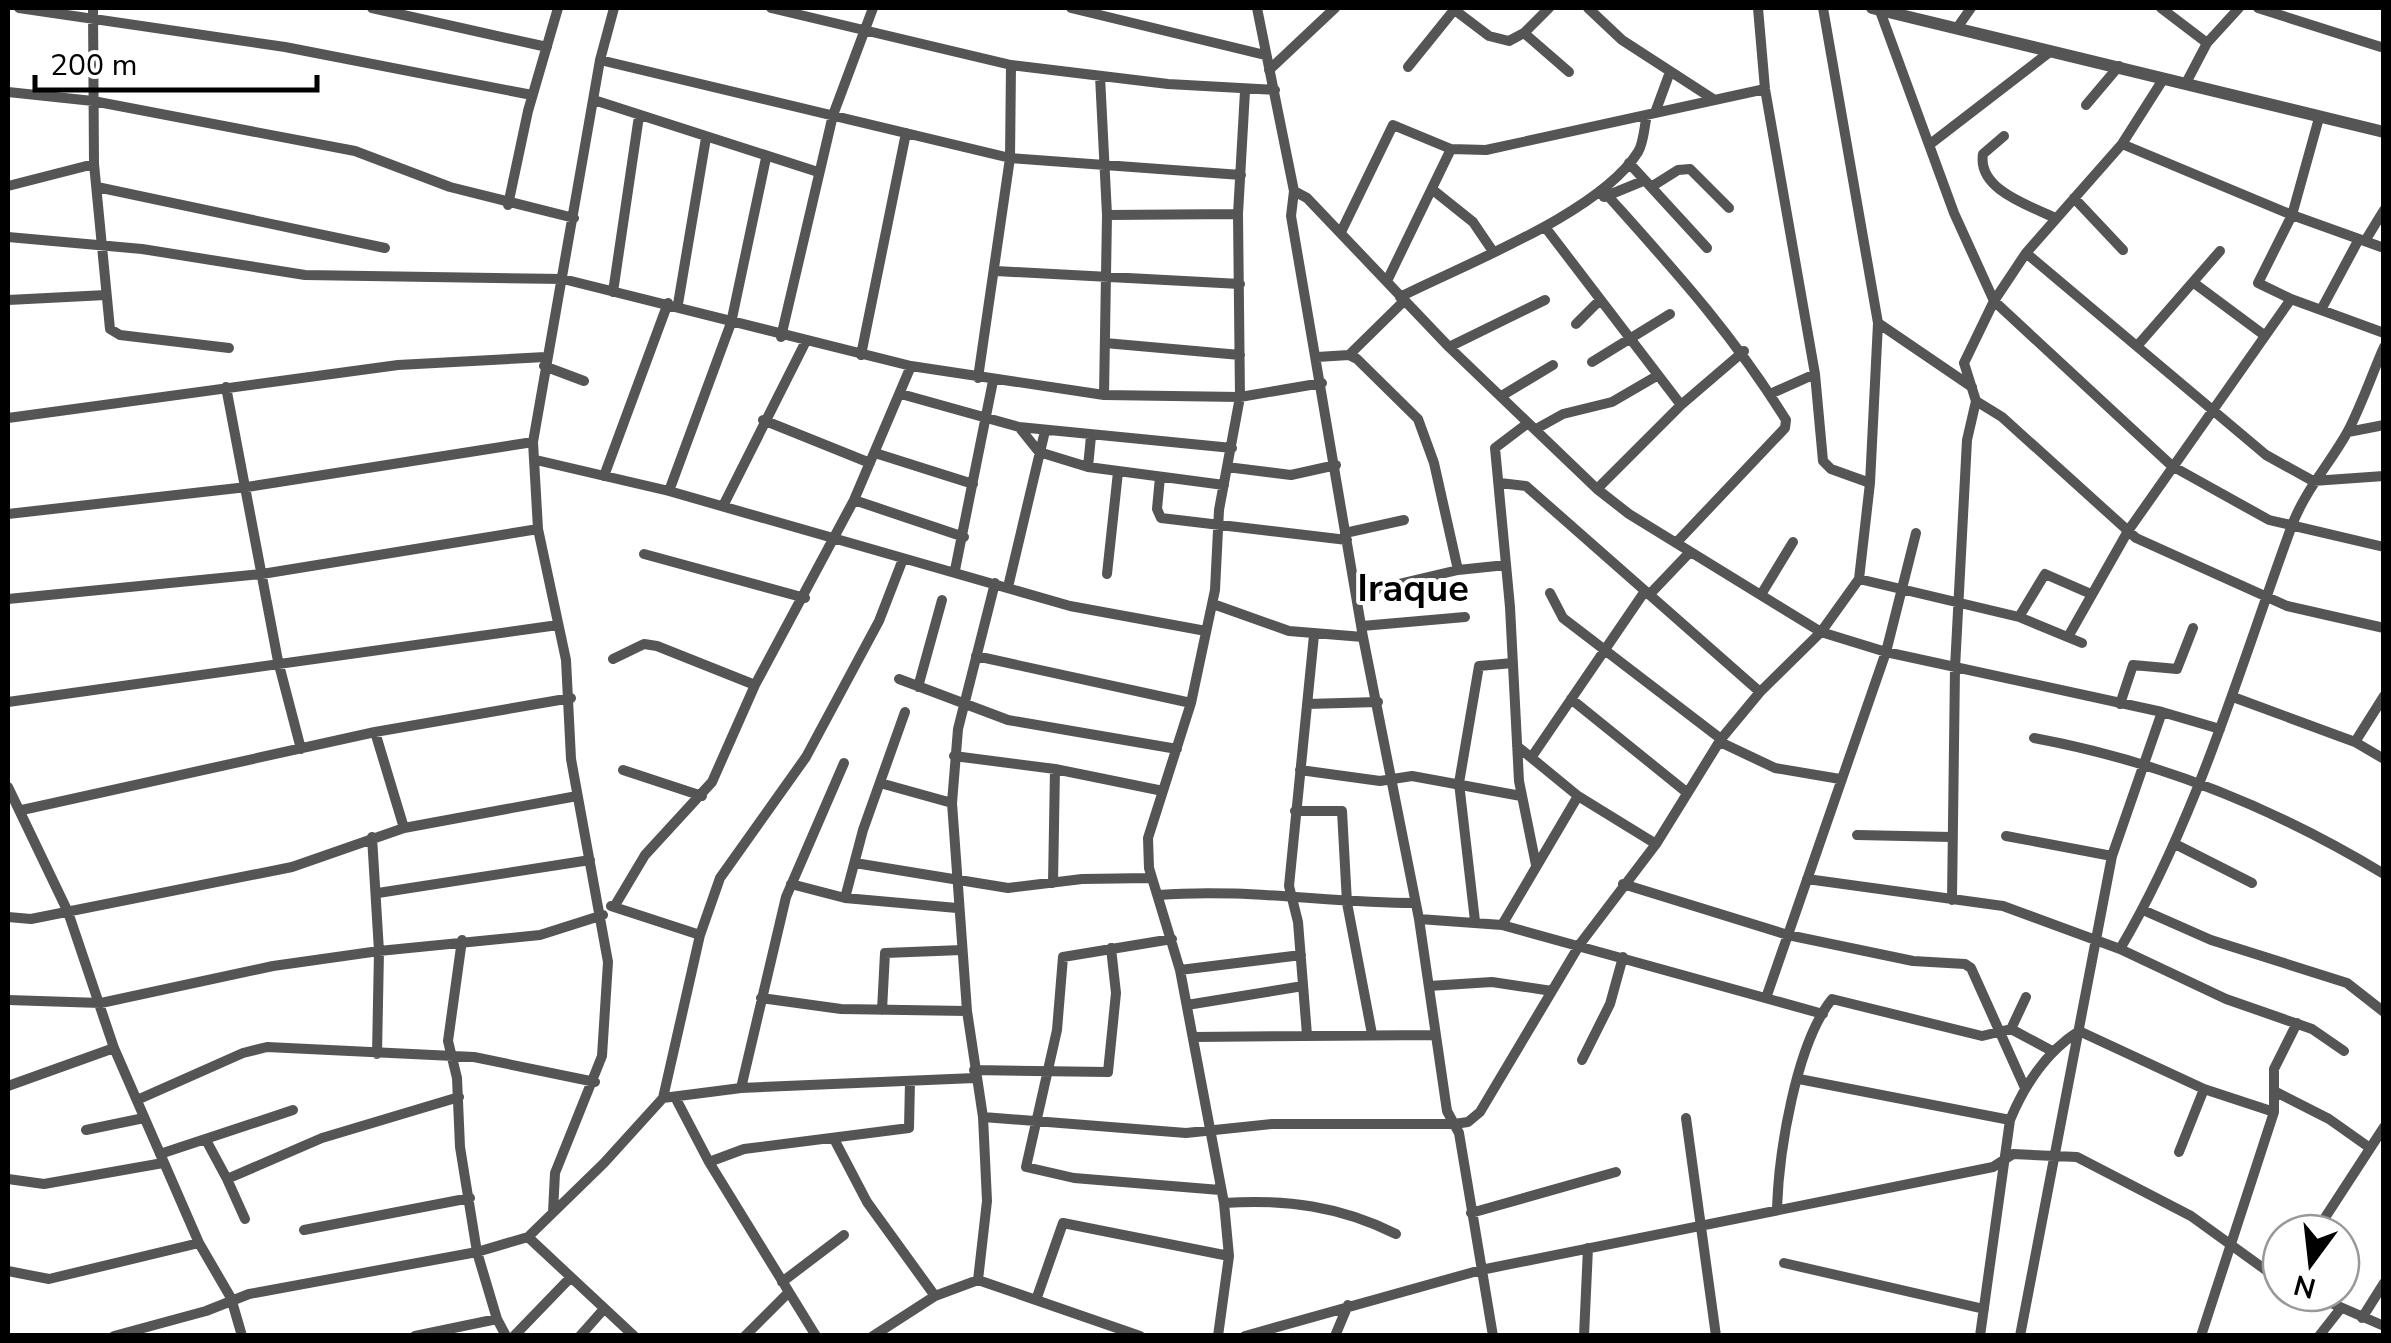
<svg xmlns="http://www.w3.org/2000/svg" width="2391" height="1343" viewBox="0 0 2391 1343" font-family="'Nunito Sans',sans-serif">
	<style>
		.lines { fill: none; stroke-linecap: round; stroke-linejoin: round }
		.minor { stroke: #555; stroke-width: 10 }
		.tertiary { stroke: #555; stroke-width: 12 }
		.labels { text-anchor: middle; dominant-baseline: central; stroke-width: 8; stroke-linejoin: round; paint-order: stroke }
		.district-label { font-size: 38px; font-weight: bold; fill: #000; stroke: #fff }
	</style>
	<rect width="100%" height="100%" fill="#fff"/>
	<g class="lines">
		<path class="minor" d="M19,8L285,47L532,95
			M93,8L94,164L110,329L120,335L229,348
			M372,8L547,47
			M771,8L1011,65L1168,84L1275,90
			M1071,8L1265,55
			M1257,8L1294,191L1291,216L1363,637L1419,919L1447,1111L1459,1133L1493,1336
			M1452,8L1489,36L1509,41L1524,33L1549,8
			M1588,8L1622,40L1713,99
			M1758,8L1765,89L1815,374L1823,461L1831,469L1870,483
			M2161,8L2207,43
			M2258,8L2384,48
			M1880,11L1954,213L1994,301L2172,466L2269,520L2384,547
			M1957,28L1971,8
			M1524,33L1569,72
			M600,60L1010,158L1241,175
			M1408,67L1454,10
			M1269,70L1335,8
			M1100,76L1107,215L1104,395
			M2186,83L2207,43L2239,8
			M8,92L93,101L355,151L450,187L574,218
			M597,101L818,172
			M2086,105L2119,66
			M1656,110L1670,72
			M2004,136L1983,154C1977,190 2031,206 2055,218
			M2122,144L2292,215L2384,248
			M1929,145L2051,51
			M1629,163L1707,248
			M8,186L94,164
			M97,187L385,248
			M1651,187L1678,170L1690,169L1729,208
			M1433,190L1473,222L1492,250
			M1294,191L1307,198L1449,347L1597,489L1629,514L1821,632L1886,652L2162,712L2220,729
			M1608,196C1675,271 1732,333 1786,420L1785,428L1676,543
			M1604,197L1643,181
			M2074,198L2123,250
			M508,205L528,111L558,8
			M1107,215L1238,214
			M1545,227L1681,405
			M1341,232L1393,125L1451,149
			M8,237L142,249L305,275L563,279L911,366L1104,395L1240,397L1322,383
			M2365,241L2384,210
			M2026,253L2266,455L2313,481L2384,476
			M996,271L1240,284
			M1387,281L1451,149L1486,150L1765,89
			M2194,283L2264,335
			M613,292L639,116
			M1400,297C1465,264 1600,213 1638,152C1644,142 1644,127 1647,115
			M2291,299L2258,283L2292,215L2319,118
			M8,300L106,295
			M678,304L706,138
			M2322,308L2359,239
			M1878,323L1972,387
			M1576,324L1598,302
			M781,337L833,115L873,8
			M1105,343L1240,355
			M2138,345L2220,251
			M1449,347L1545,300
			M861,355L906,133
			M1349,355L1404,301
			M1317,357L1349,355L1357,359L1418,419L1434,463L1458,570
			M1592,362L1670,314
			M544,366L584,381
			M978,378L1010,158L1011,65
			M226,387L278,661L301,749
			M901,394L1019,427L1232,448
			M1770,394L1815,374
			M1503,395L1553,365
			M1976,401L2002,417L2136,538L2287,606L2384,628
			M8,418L398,365L545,357
			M763,420L870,463
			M1528,423L1495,448L1510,607L1519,781L1536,865
			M1019,427L1039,452L1088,467L1224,485
			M1536,429L1563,414L1612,402L1655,377
			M2348,432L2384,425
			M875,453L973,484
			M536,460L669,491L1070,606L1206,631
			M1088,467L1091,436
			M1227,467L1291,475L1336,465
			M604,476L668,303
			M1160,477L1157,509L1161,518L1347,540
			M1500,483L1526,486L1760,692
			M1597,489L1681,405L1744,351
			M669,491L731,323L766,158
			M854,500L964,537
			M723,506L805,343
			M8,514L247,487L533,442
			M1345,533L1404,520
			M644,554L805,598
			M955,570L993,381
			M1107,574L1118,472
			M1859,579L2019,617L2082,643
			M1008,587L1045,431
			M1550,593L1563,618L1721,739
			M1762,593L1793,542
			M1356,594L1458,570L1506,565
			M1649,595L1690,552
			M8,599L262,574L538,529
			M1213,604L1289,631L1363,637
			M2019,617L2045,574L2091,594
			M1362,626L1465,617
			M2068,637L2128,531L2291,299L2384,333
			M976,656L1191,703
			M613,659L644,644L657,646L755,685
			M899,679L1008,720L1177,749
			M918,687L942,600
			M2233,697L2355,742L2384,759
			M1571,699L1685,791
			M8,702L558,625
			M1307,704L1378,702
			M2120,704L2133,665L2177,669L2193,628
			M375,732L404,828
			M2034,738C2159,761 2275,808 2384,874
			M1720,742L1775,768L1840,779
			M2355,742L2384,696
			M1517,746L1578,796L1656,844
			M1533,755L1645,591
			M954,756L1055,769L1163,791
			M623,770L702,796
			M1300,770L1380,781L1412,776L1521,796
			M880,783L952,803
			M8,787L68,912L114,1048L199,1243L231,1298L242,1336
			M22,810L375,732L571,698
			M1295,811H1342L1347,903L1372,1034
			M1857,835L1952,837
			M2006,836L2112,856
			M2175,844L2252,883
			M855,863L1008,888L1082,879L1151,878
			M1807,879L2003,906L2120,949C2197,818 2239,670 2291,528C2304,491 2330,464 2348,431C2362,404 2372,374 2384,347
			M1053,883L1055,769
			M791,884L845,898L957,908
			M1623,884L1788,935L1913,961L1965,964L1971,968L2025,1088
			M378,893L590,860
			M1159,895C1245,888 1328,903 1414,903
			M845,898L863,830L905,712
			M1952,900L1955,668L1967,440L1976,401L1964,363L1994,301L2026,253L2122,144L2164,78
			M611,906L700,935
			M614,907L645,855L712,782L755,685L854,500L911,366
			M2143,910L2211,940L2347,983L2384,1012
			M8,917L31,919L292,867L404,828L577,796
			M1419,919L1502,925L1823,1014
			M1475,921L1459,783L1479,666L1513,663
			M1502,925L1578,796
			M1172,939L1063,957L1057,1030L1026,1167L1074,1178L1220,1190
			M462,940L448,1041L457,1078L460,1147L477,1252L497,1319L506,1336
			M2120,949L2226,999L2312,1029L2344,1051
			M1180,970L1301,955
			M1429,986L1492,982L1552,991
			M761,998L841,1009L967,1011
			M1766,998L1886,652L1916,533
			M8,1000L101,1003L273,966L379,951L372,837
			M1187,1005L1303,986
			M882,1010L885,953L962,950
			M2011,1029L2052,1051
			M1307,1035L1298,922L1289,886L1314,635
			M1193,1037L1435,1035
			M377,1054L379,951L540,935L603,915
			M1582,1060L1610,1004L1623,957
			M974,1070L1108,1072L1116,993L1111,948
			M1799,1079L2010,1120
			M8,1086L114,1048
			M741,1088L786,897L844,763
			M2276,1092L2329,1119L2370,1148
			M675,1097L709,1162L816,1336
			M663,1098L741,1088L975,1078
			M137,1100L243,1053L267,1047L474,1057L595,1082
			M983,1117L1186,1133L1272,1124H1454L1468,1122L1480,1112L1580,944L1656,844L1721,739L1760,692L1821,632L1859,579L1870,483L1878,323L1823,8
			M1686,1118L1716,1336
			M86,1130L144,1118
			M834,1139L867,1202L935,1296
			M206,1140L227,1179
			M2179,1152L2204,1089
			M160,1154L293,1110
			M709,1162L744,1149L909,1128L910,1081
			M8,1179L44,1184L163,1163
			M1224,1203C1286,1199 1340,1206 1396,1234
			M1777,1208C1779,1151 1796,1044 1832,999L1982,1036L2011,1029L2026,997
			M553,1212L555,1173L602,1056L608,962L571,759L566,660L538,529L533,442L600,60L614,8
			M1471,1213L1616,1172
			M245,1219L227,1179L322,1138L459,1097
			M304,1230L470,1198
			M2315,1233L2384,1127
			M528,1237L634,1336
			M1784,1263L1984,1309
			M8,1271L49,1279L199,1243
			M978,1280L987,1201L983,1117L967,1011L952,803L958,729L995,583
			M782,1282L844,1235
			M2308,1293L2384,1326
			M1036,1300L1063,1223L1229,1256
			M2362,1318L2384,1283
			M114,1336L206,1311L249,1294L477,1252L528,1237L604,1163L663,1098L700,935L720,878L806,757L879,621L903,559
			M415,1336L497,1319
			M514,1336L571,1277
			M580,1336L603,1310
			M745,1336L788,1293
			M873,1336L935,1296L978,1280L1140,1336
			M1218,1336L1229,1256L1224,1203L1180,970L1149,868L1148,838L1191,703L1215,590L1219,510L1240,397L1238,214L1245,91
			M1245,1336L1481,1270L1993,1167L2013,1154L2077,1157L2191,1216L2281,1281
			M1335,1336L1348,1305
			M1584,1336L1588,1248
			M1980,1336L2010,1120C2025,1084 2046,1052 2079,1031L2204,1089L2274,1112
			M2020,1336L2112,856L2162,712
			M2201,1336L2274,1112V1069L2297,1023
			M2319,1336L2341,1308"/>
		<path class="tertiary" d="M1872,8L2384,132"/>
	</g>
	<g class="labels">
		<g class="district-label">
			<text x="1413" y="588">Iraque</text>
		</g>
	</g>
	<rect width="2391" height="1343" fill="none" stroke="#000000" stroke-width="20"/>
	<g transform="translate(2311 1263) rotate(195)"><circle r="48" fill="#ffffff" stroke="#999999" stroke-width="2.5"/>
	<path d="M0-8L18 38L0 25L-18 38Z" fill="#000000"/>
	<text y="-15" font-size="28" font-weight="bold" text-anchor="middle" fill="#000000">N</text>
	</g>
	<path d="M35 75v15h282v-15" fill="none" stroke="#000000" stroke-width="5"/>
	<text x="50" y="75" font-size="30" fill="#000000" stroke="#ffffff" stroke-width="8" paint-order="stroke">200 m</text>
</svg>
